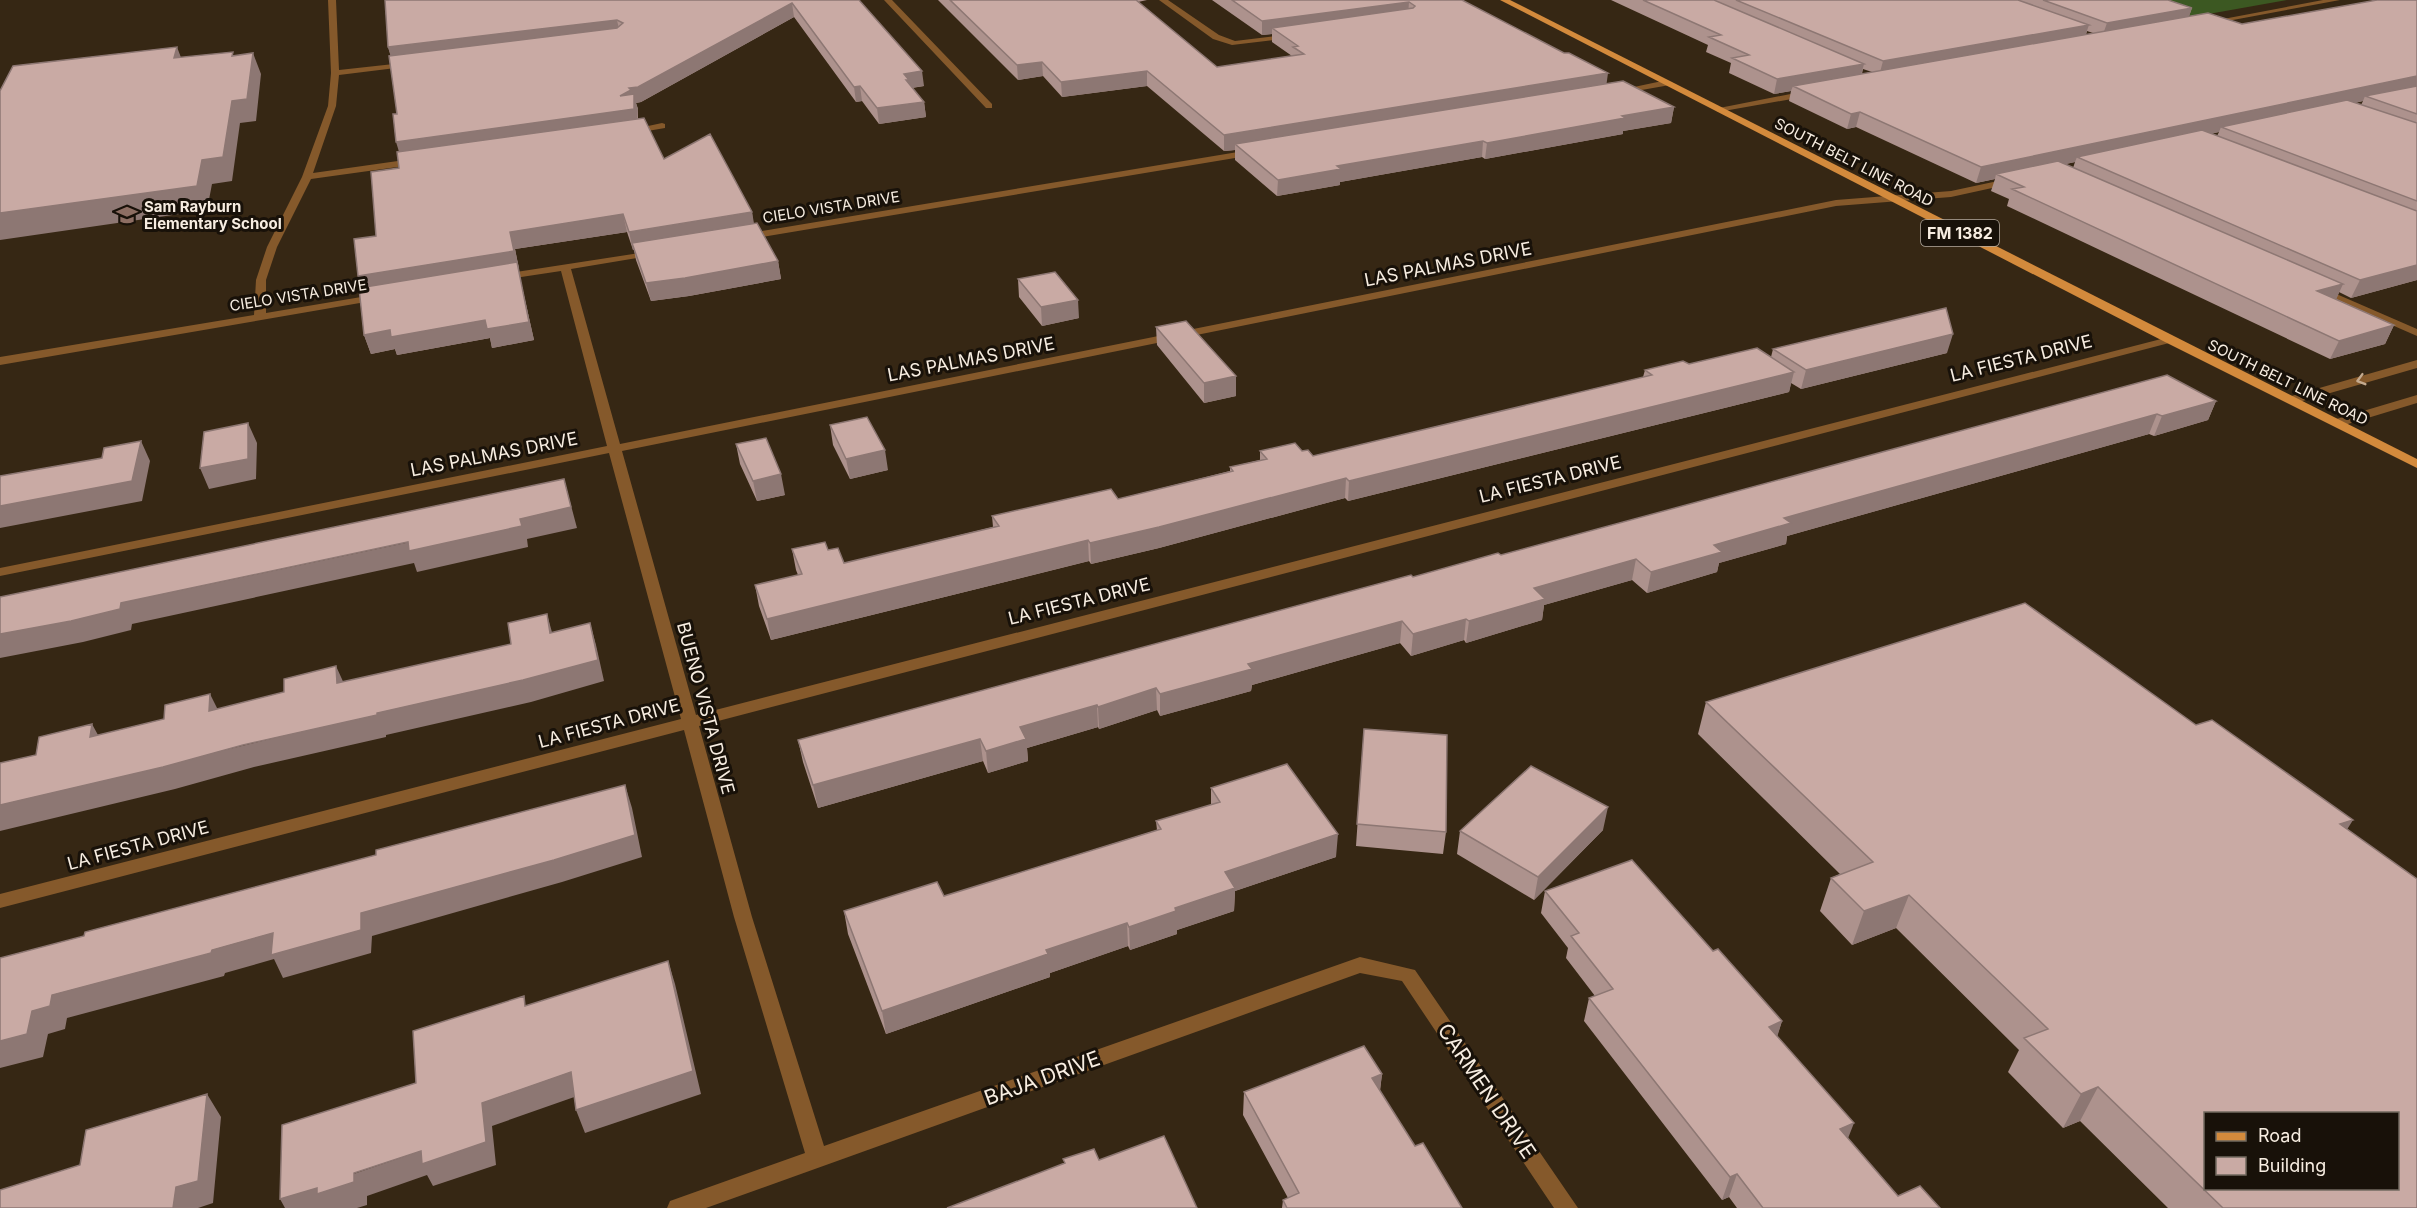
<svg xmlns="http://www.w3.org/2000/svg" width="2417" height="1208" viewBox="0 0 2417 1208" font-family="Inter,sans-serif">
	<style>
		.green { fill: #3c5822 }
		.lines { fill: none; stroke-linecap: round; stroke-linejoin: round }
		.minor { fill: #85592b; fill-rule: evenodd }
		.major { fill: #d38a3c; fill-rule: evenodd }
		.wall { fill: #ad928d; fill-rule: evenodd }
		.shaded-wall { fill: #8d7773 }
		.building { fill: #c9aaa4; stroke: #8d7773; stroke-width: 1.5; fill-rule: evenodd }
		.oneway { stroke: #c4aa8f }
		.labels { text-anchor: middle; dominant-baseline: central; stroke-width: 6; stroke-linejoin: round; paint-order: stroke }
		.far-street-label { font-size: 15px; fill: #f7ede1; stroke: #181109 }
		.far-poi-label { font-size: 15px; font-weight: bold; fill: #f7ede1; stroke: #181109; text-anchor: start }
		.shield { fill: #181109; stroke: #b4aba0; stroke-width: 1.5 }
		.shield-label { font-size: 16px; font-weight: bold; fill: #f7ede1 }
		.street-label { font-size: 18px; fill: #f7ede1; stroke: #181109 }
		.near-street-label { font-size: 21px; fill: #f7ede1; stroke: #181109 }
	</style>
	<rect width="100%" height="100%" fill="#362714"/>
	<path class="green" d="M2132,0H2287L2186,18Z"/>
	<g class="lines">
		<path class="minor" d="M328,0H336L339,70L412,62L416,64L412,66L339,75L336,106L313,173L419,158L424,161L419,164L311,179L277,247L266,280V313L379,294L383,295V299L0,365V357L254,315L256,280L267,247L302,177L328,106L331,73Z
			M884,0H892L992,104V108H986Z
			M1159,0H1168L1219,35L1235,41L1291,34L1295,36L1291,38L1232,45L1213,39Z
			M2323,0H2340L2206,25L2202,23Z
			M1667,80L1671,83L1670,85L1619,94L1615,91Z
			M1811,90L1814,91V95L1718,112L1714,109Z
			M662,123L665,124V128L630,134L625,131Z
			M1256,149L1261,152L1259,154L744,240L739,237L744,234Z
			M2012,178L2015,179V183L1951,197L1836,206L622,451L696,715L2165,338H2173V342L699,726L752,917L824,1146L1360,957L1415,970L1578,1208H1554L1402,981L1360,973L706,1208H667L670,1201L805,1153L734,917L684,730L0,908V894L681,719L609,453L0,576V568L607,446L561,271L501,280L497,279V275L659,250L660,252L655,255L571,269L620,444L1836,200L1951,191Z
			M2318,286L2417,329V336L2314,291V287Z
			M2417,360V368L2292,404L2286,400L2288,397Z
			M2417,395V403L2338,427L2332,423L2333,420Z"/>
		<path class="major" d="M1500,0H1510L2417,459V468L2165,342Z"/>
	</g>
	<path class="wall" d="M385,0H859L924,86L912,88L924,102L926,117L879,124L862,101L856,102L794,17L641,102L636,103L638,109V119L664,159L752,212L753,223L778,261L781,279L689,296L651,301L636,260L634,250H633L627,232L515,249L519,269H518L534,340L492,348L490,338L397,355L395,349L371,354L364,335L362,288L376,236L399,168V152L397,114L391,56L388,47Z
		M938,0H1147L1138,2L1217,67L1292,56L1272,42V34L1262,35L1212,0H1462L1606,84L1674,107L1671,123L1623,131V134L1485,159L1482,157L1340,182V185L1277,196L1235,160V150L1224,151L1147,86L1062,97L1043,76L1018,80Z
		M1611,0H2168L2192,8L2189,16L2242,24L2417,0V280L2351,298L2339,292L2336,299L2394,325L2385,344L2330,359L2007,206L2009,199L1991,191L1995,179L1976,183L1856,127L1847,129L1789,101L1791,91L1774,94L1729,73L1731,63L1706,52L1708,45ZM2087,31L2093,33L2086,35ZM1863,69L1872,72L1862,74ZM2363,101L2361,105L2355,103ZM2219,132L2217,136L2210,134ZM2075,162L2073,168L2066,164Z
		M1018,279L1079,318L1042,326L1019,297Z
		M1156,327L1236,396L1204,403L1157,345Z
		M1773,349L1947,353L1801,389L1791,383L1789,392L1348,501L1345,498L1159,548L1091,564L1089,561L771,640L759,606L755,585L798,575L796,570L792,549L828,550L844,563L993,527L992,516L1118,499L1230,471V467L1260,460V451H1302L1313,456L1643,377L1645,370L1689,364L1771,357Z
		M2216,401L2208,420L2154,436L2149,434L1787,536L1786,544L1719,563L1717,572L1647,593L1632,580L1544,605L1542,620L1466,643L1464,640L1411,656L1400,643L1252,685L1251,691L1160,716L1157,710L1099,729L1098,727L1027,748L1028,761L988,773L983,761L818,808L803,762L798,740L1413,577L1501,555Z
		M830,425L888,470L850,479L833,445Z
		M736,444L785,495L757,501L740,464Z
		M1706,702L2196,725L2347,829L2417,1208H2168L2080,1121L2063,1128L2008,1072L2019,1050L1896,928L1852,945L1820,911L1831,878L1840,874L1698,734Z
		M1364,729L1446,832L1443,854L1356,846Z
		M1211,788L1336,857L1235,891L1234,911L1177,930V934L1130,950L1128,946L1050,973V977L886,1034L848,934L844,911L944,896L1157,830L1156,821L1211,805Z
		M1603,830L1534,900L1457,854L1460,831Z
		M1545,891L1713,951L1782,1021L1777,1036L1848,1139L1898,1196L1940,1208H1737L1729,1197L1722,1200L1584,1021L1589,998L1595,996L1566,958L1568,948L1541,913Z
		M1382,1074L1380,1091L1415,1146L1462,1208H1282L1283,1200L1288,1198L1243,1115L1244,1092Z"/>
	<path class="shaded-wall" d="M1409,2L1408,16L1272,28V34L1262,35V21Z
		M792,3L794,17L641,102L636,103L638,109L637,124L401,158L396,142L620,96L629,88Z
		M2192,8L2187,22L2102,37L2107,23Z
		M617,20L620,34L392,61L388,47Z
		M2089,25L2084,39L1879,76L1883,61Z
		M177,47L185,68L174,58Z
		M253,53L261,74L256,121L240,123L232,181L212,184L207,210L0,240V213L202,160L232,101Z
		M1042,62L1043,76L1018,80L1017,65Z
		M1864,64L1860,79L1793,86L1791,91L1774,94L1777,79Z
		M922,71L924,86L910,88L904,74Z
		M1147,71V86L1062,97L1061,82Z
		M1608,73L1606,88L1235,144V150L1224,151V135Z
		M2417,76V90L2365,96L2363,101L2228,130L2221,127L2219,132L2084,160L2077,157L2075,162L2004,177L1996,174L1995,179L1976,183L1981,167Z
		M860,86L862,101L856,102L854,87Z
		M924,102L926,117L879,124L877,108Z
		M1674,107L1671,123L1623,131V134L1485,159L1487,143L1622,116Z
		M1860,112L1856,127L1847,129L1851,114Z
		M1483,141L1482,157L1340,182V185L1277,196L1278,180L1337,166Z
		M752,212L755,229L632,243L634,250H633L629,232Z
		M623,214L627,232L515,249L519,269H518L534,340L492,348L490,338L397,355L395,349L371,354L364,335V294L358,276L510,232Z
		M778,261L781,279L689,296L651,301L646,283Z
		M2417,265V280L2351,298L2360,280Z
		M2343,284L2335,302L2317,291Z
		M1078,300L1079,318L1042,326L1041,307Z
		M2394,325L2385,344L2330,359L2339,341Z
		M1953,334L1947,353L1801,389L1806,370Z
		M1794,372L1789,392L1348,501L1349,481Z
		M1236,376V396L1204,403V383Z
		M2216,401L2208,420L2154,436L2162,416Z
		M2157,414L2149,434L1787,536L1786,544L1719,563L1717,572L1647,593L1651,572L1714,545L1784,518Z
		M248,423L257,443L256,479L209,489L200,468Z
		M141,441L150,461L142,501L0,528V506Z
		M885,450L888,470L850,479L846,459Z
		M781,474L785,495L757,501L753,481Z
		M1346,478L1345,498L1159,548L1091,564L1090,543Z
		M564,479L577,528L527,539L528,547L417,572L414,563L132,624L131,630L83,642L0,658V634L121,603L520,519Z
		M1088,540L1089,561L771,640L767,619Z
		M1636,559L1632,580L1544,605L1542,620L1466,643L1469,621L1534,588Z
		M547,614L553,636L550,633Z
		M1466,619L1464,640L1411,656L1413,634Z
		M1402,621L1400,643L1252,685L1251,691L1160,716V694L1248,664Z
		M590,623L596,645L604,681L531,702L386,735V737L254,767L175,789L0,831V805L377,713Z
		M336,666L346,688L337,683Z
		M1156,688L1157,710L1099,729L1098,707Z
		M210,694L221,716L209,711Z
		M1097,705L1098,727L1027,748L1028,761L988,773L986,751L1020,727Z
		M92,724L104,746L90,737Z
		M980,739L983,761L818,808L813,785Z
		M625,785L632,808L642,857L562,882L372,936L371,953L283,978L274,959L225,973L224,976L67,1018L65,1029L48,1034L43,1057L0,1068V1041L32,1011L52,995L273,933L361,913Z
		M1608,807L1603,830L1534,900L1538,877Z
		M2353,820L2333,852L2340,824Z
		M1338,834L1336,857L1235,891L1234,911L1177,930V934L1130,950L1129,927L1175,908L1225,872Z
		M1909,895L1896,928L1852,945L1864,911Z
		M1127,923L1128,946L1050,973V977L886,1034L882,1011L1046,950Z
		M668,961L675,984L701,1094L585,1133L576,1110Z
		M1782,1021L1775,1044L1769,1027Z
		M571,1072L580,1095L492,1126L496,1165L433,1186L427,1175L367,1196V1205L357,1208H285L280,1199L421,1151L482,1103Z
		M1382,1074L1379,1097L1372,1078Z
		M2098,1087L2080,1121L2063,1128L2081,1094Z
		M207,1094L221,1117L213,1203L198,1208H173L176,1187Z
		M1854,1123L1845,1146L1840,1129Z
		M1737,1174L1729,1197L1722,1200L1730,1177Z"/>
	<path class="building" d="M385,0H859L922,71L904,74L909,80H906L924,102L877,108L860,86L854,87L792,3L638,87L629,88L631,90L620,96L634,94V109L396,142L393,114H397L389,56L617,28L623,23L617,20L388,47Z
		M950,0H1136L1217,67L1304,54L1293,47L1298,46L1272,28L1413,8L1415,6L1409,2L1262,21L1232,0H1462L1564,53H1569L1608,73L1224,135L1147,71L1061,82L1042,62L1017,65Z
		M1643,0H1714L1864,64L1777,79L1732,58L1749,55L1709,37L1721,35Z
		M1736,0H2018L2089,25L1883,61Z
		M2043,0H2168L2192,8L2107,23Z
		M2377,0H2417V76L1981,167L1860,112L1851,114L1793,86L2208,13L2242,24Z
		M177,47L174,58L233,52L232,56L253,53L247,99L232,101L223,157L202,160L197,186L0,213V91L13,66Z
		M1623,81L1674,107L1622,116L1625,118L1487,143L1483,141L1337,166L1341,169L1278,180L1235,144Z
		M2417,86V114L2365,96Z
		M2347,100L2417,123V201L2221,127Z
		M644,118L664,159L710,134L752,212L629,232L623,214L510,232L514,251L358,276L354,239L376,236L371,172L399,168L397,152Z
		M2202,130L2417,211V265L2360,280L2077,157Z
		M2058,161L2343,284L2317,291L2394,325L2339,341L2012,189L2024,187L1996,174Z
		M757,223L778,261L685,278L646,283L632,243Z
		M517,262L529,322L487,329L485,320L391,337L390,330L364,335L359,288Z
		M1055,272L1078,300L1041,307L1018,279Z
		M1946,308L1953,334L1806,370L1773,349Z
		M1186,321L1236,376L1204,383L1156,327Z
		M1757,348L1794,372L1349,481L1346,478L1159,527L1090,543L1088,540L767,619L755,585L802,574L792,549L825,542L828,550L838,548L844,563L999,526L992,516L1111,489L1118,499L1233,471L1230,467L1267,459L1260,451L1295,443L1302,451L1308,450L1313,456L1652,375L1645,370L1683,361L1689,364Z
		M2167,375L2216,401L2162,416L2157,414L1784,518L1791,523L1714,545L1722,552L1651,572L1636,559L1534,588L1545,599L1469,621L1466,619L1413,634L1402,621L1248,664L1252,669L1160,694L1156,688L1098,707L1097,705L1020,727L1026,739L986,751L980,739L813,785L798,740L1411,575L1413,577L1498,553L1501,555Z
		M867,417L885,450L846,459L830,425Z
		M248,423V459L200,468L204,432Z
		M766,438L781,474L753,481L736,444Z
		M141,441L132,481L0,506V476L102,458L104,448Z
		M564,479L571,507L520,519L522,526L409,551L408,542L121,603L120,609L71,621L0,634V597Z
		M2025,603L2196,725L2212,720L2353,820L2340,824L2417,879V1208H2223L2098,1087L2081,1094L2024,1038L2048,1029L1909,895L1864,911L1831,878L1873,862L1706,702ZM2205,1113H2397V1188H2205Z
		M547,614L550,633L590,623L598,660L523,680L377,713V715L243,745L163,767L0,805V763L36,755L39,737L92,724L90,737L164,719L165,705L210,694L209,711L284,692V679L336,666L337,683L511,644L508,623Z
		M1364,729L1447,735L1446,832L1357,824Z
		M1287,764L1338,834L1225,872L1235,888L1175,908L1176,911L1129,927L1127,923L1046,950L1048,954L882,1011L844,911L937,882L944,896L1161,829L1156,821L1220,802L1211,788Z
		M1531,766L1608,807L1538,877L1460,831Z
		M625,785L635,835L554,860L361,913V930L271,955L273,933L212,950L211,953L52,995L50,1006L32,1011L27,1034L0,1041V958L84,936L85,932L376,855V850Z
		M1632,860L1713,951L1718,949L1782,1021L1769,1027L1854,1123L1840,1129L1898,1196L1920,1186L1940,1208H1763L1737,1174L1730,1177L1589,998L1613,989L1571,936L1579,933L1545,891Z
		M668,961L693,1071L576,1110L571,1072L482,1103L486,1142L422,1164L421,1151L354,1173V1182L317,1194V1188L280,1199L282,1125L416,1083L413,1031L524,996L525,1006Z
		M1364,1046L1382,1074L1372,1078L1415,1146L1423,1143L1462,1208H1287L1283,1200L1299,1193L1244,1092Z
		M207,1094L198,1181L176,1187L173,1208H0V1190L80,1165L86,1130Z
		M1164,1136L1197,1208H947L1065,1163L1063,1159L1094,1149L1099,1160Z"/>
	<defs><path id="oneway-chevron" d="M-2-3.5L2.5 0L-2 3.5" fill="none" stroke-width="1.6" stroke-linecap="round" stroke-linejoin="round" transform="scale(1.5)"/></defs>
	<use class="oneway" href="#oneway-chevron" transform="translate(2361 380) rotate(164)"/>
	<defs>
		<symbol id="school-bare" viewBox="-9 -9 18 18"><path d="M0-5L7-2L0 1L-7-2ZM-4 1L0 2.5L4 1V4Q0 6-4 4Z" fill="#8d6e63" stroke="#181109" stroke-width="2.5" paint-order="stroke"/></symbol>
	</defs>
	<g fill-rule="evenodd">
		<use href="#school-bare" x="112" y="200" width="30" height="30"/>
	</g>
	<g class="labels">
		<g class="far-street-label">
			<text transform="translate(1854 162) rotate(27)">SOUTH BELT LINE ROAD</text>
			<text transform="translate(831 207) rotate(-9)">CIELO VISTA DRIVE</text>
			<text transform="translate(298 295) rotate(-9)">CIELO VISTA DRIVE</text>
			<text transform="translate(2288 382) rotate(26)">SOUTH BELT LINE ROAD</text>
		</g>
		<g class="far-poi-label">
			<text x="144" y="206">Sam Rayburn<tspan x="144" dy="17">Elementary School</tspan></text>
		</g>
		<rect class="shield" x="1921" y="220" width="78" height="26" rx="4.5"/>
		<g class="shield-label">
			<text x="1960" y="233">FM 1382</text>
		</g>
		<g class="street-label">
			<text transform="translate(1448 264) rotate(-11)">LAS PALMAS DRIVE</text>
			<text transform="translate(2021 358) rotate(-14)">LA FIESTA DRIVE</text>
			<text transform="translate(971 359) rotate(-11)">LAS PALMAS DRIVE</text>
			<text transform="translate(494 454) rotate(-11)">LAS PALMAS DRIVE</text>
			<text transform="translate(1550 479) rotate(-14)">LA FIESTA DRIVE</text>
			<text transform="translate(1079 601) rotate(-14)">LA FIESTA DRIVE</text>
			<text transform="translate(706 708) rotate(75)">BUENO VISTA DRIVE</text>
			<text transform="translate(609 723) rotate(-15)">LA FIESTA DRIVE</text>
			<text transform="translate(138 845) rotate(-15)">LA FIESTA DRIVE</text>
		</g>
		<g class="near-street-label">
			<text transform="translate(1042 1078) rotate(-20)">BAJA DRIVE</text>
			<text transform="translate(1487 1091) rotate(56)">CARMEN DRIVE</text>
		</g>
	</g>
	<rect x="2204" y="1112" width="195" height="78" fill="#181109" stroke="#71695f" stroke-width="1.5"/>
	<rect x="2216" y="1132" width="30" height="9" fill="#d38a3c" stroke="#71695f" stroke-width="1.5"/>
	<text x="2258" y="1142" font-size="18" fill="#f7ede1">Road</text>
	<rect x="2216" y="1157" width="30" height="18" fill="#c9aaa4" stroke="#71695f" stroke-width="1.5"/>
	<text x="2258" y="1172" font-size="18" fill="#f7ede1">Building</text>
</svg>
